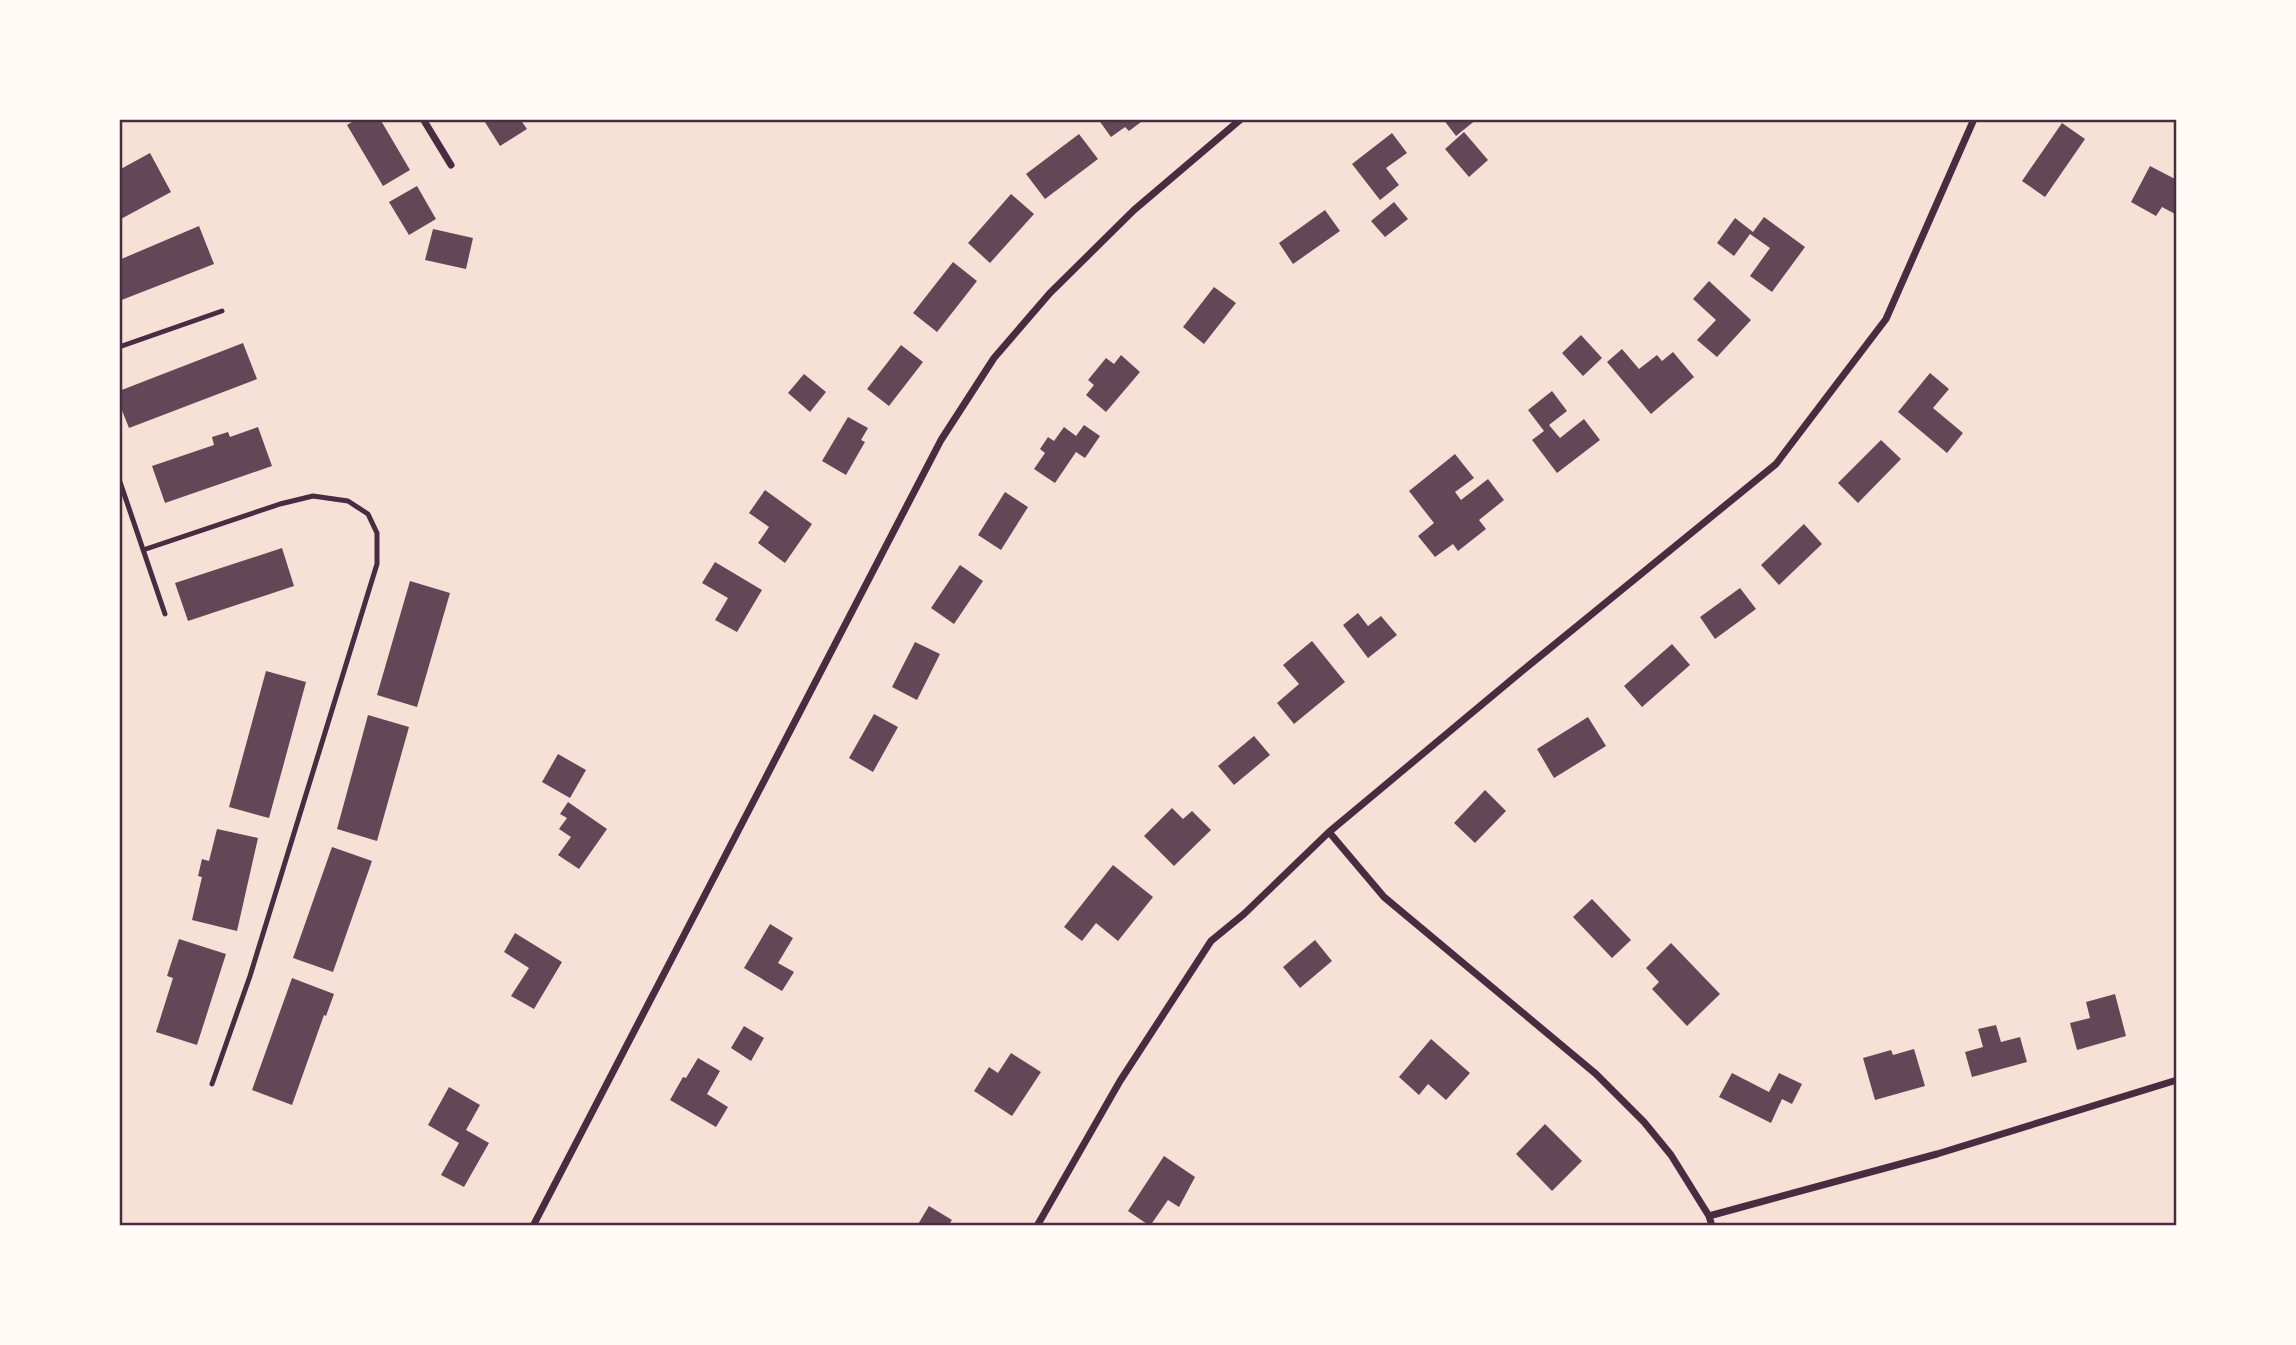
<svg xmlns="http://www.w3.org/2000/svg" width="2296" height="1345" viewBox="0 0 2296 1345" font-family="'Noto Sans',sans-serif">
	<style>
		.building { fill: #644757 }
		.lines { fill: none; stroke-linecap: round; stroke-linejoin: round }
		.service { stroke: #4a2c40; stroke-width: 5 }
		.minor { stroke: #4a2c40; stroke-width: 7 }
		.neatline { fill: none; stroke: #4a2c40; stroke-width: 2.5 }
	</style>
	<rect width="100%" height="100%" fill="#f7e1d7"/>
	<path class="building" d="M357,119H380L410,170L383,186L347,125Z
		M483,119H520L527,129L500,146Z
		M1098,119H1145L1129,131L1125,127L1111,137Z
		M1443,119H1477L1456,136Z
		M2062,123L2085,139L2045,197L2022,181Z
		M1464,132L1488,160L1469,177L1445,149Z
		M1392,133L1407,153L1386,168L1399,185L1380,200L1352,164Z
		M1079,134L1098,159L1045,199L1026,174Z
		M150,153L171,192L119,220V170Z
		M2150,166L2177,180V215L2162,207L2156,216L2131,202Z
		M417,186L436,219L409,235L389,202Z
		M1011,194L1034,214L990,263L968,243Z
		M1394,202L1408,219L1385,237L1371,221Z
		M1325,210L1340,231L1293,264L1279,243Z
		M1764,217L1805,247L1772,292L1750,276L1770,248L1750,234L1734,256L1717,243L1735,218L1753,232Z
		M199,226L214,264L119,301V260Z
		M433,229L473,238L466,269L425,260Z
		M953,262L977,281L937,332L913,313Z
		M1709,281L1751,320L1717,357L1697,340L1716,320L1693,299Z
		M1214,287L1236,303L1204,344L1183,327Z
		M1581,335L1602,358L1583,376L1562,353Z
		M243,343L257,379L129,428L119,403V391Z
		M901,345L923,362L889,406L867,389Z
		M1622,349L1639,369L1657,355L1662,361L1673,352L1694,377L1651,414L1607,362Z
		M1121,355L1140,372L1106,412L1086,395L1094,385L1088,380L1106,358L1114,364Z
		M1930,373L1949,389L1933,408L1963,433L1947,453L1898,412Z
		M804,374L826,392L810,412L788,393Z
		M1552,391L1567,411L1549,425L1560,438L1584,419L1600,440L1557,473L1532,440L1544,431L1528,410Z
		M848,417L868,428L861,440L865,442L846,475L822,461Z
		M1084,425L1100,436L1085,458L1076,452L1055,483L1034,469L1045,453L1040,449L1048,437L1054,441L1064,427L1076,436Z
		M258,427L272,466L165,503L152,466L214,445L212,437L228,432L230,437Z
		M1881,440L1901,459L1858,503L1838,483Z
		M1455,454L1474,478L1455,492L1461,500L1488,479L1504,500L1479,520L1486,529L1458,551L1453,544L1435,557L1418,536L1434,523L1409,491Z
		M765,490L812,524L785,563L758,543L769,527L749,513Z
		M1005,492L1028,507L1001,550L978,535Z
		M1804,524L1822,544L1779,585L1761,565Z
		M282,548L294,586L188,621L175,583Z
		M715,562L762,590L737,632L715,620L728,598L702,583Z
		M960,565L983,581L954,624L931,608Z
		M410,581L450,593L417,707L377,695Z
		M1740,588L1756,609L1715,639L1700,617Z
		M1358,613L1368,626L1381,616L1397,635L1368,658L1343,625Z
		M1312,641L1345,682L1294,724L1277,703L1299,684L1283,665Z
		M915,642L940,654L917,700L892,687Z
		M1672,644L1690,665L1642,707L1624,686Z
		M266,671L306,682L269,818L229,807Z
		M874,714L898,727L873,772L849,758Z
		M368,715L409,727L377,841L337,829Z
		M1588,717L1606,746L1554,778L1537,749Z
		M1254,736L1270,755L1234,785L1218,766Z
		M558,754L586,770L570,798L542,782Z
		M1485,790L1506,811L1475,843L1454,823Z
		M568,802L607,829L579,869L558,855L571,837L559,829L567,818L560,814Z
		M1172,808L1183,819L1192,811L1211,830L1174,866L1144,836Z
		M217,829L258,838L237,931L192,920L202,877L198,876L202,859L209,861Z
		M332,847L372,861L333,972L293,958Z
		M1113,865L1153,897L1118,941L1096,923L1082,941L1064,927Z
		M1592,899L1631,940L1612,958L1573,917Z
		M770,924L793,938L778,963L794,972L782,991L744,968Z
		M515,933L562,962L534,1009L511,996L529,968L504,952Z
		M179,939L226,954L197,1045L156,1032L173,978L167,976Z
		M1315,940L1332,961L1300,988L1283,967Z
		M1671,943L1720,994L1687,1026L1652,989L1659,982L1646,968Z
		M292,978L334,994L326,1016L324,1015L292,1105L252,1090Z
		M2115,994L2126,1036L2077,1050L2070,1023L2090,1018L2086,1002Z
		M1996,1025L2001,1042L2020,1037L2027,1062L1972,1077L1965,1052L1983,1047L1978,1029Z
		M744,1026L764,1038L751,1061L731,1048Z
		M1431,1039L1470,1073L1446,1100L1428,1084L1419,1095L1399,1077Z
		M1914,1049L1925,1086L1875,1100L1863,1058L1891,1050L1893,1055Z
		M1011,1053L1041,1072L1012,1116L974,1091L989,1067L998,1073Z
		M698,1058L720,1071L707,1094L728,1107L716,1127L670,1100L683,1077L686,1078Z
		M1732,1073L1769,1092L1779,1073L1802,1084L1792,1104L1782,1099L1771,1123L1719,1097Z
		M449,1087L480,1105L466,1130L489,1143L464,1187L441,1175L459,1143L428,1125Z
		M1545,1124L1582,1161L1552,1191L1516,1154Z
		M1164,1156L1195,1177L1179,1207L1168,1200L1150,1226L1128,1211Z
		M929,1206L952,1220L948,1226H917Z"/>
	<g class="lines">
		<path class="service" d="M119,347L222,311
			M119,479L165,614
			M143,550L280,504L313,496L348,501L368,514L377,533V564L250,976L212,1084"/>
		<path class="minor" d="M423,119L451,165
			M1329,832L1384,897L1596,1074L1644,1122L1671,1155L1709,1216L1712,1226
			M1709,1216L1937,1154L2177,1080
			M533,1226L941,440L994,358L1050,293L1134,210L1241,119
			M1037,1226L1120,1081L1211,941L1244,914L1329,832L1522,671L1776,464L1886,319L1974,119"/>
	</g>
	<rect width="2296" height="1345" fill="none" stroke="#fffaf5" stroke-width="242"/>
	<rect x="121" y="121" width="2054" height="1103" class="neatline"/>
</svg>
